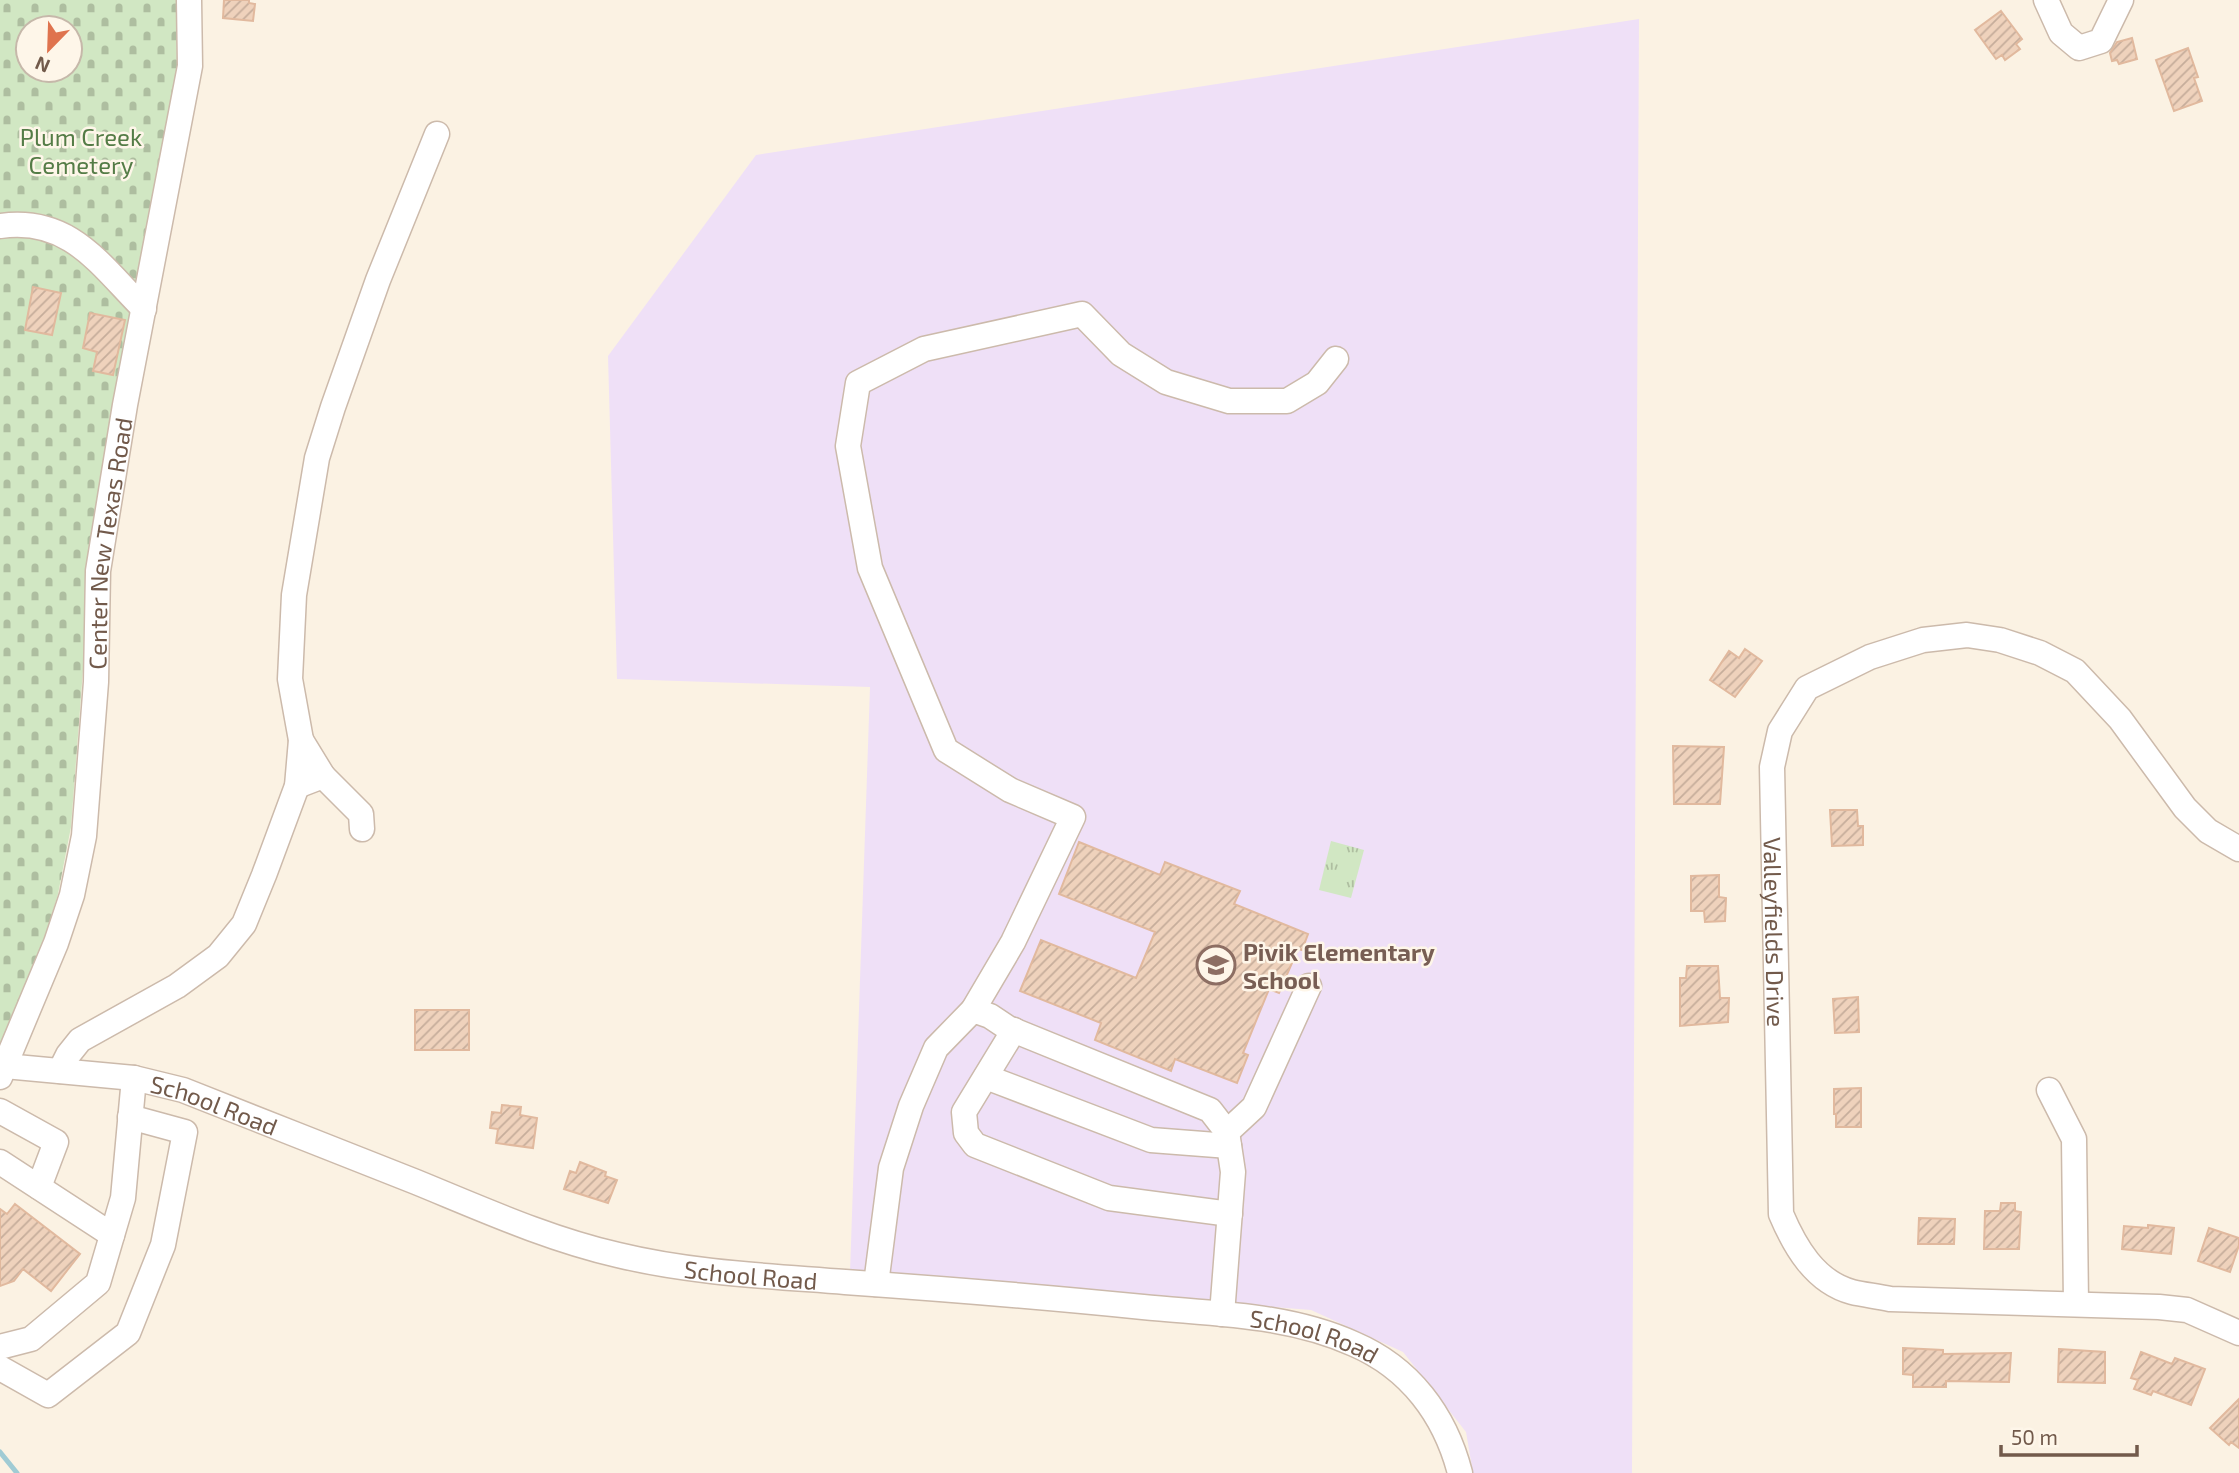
<svg xmlns="http://www.w3.org/2000/svg" width="2239" height="1473" viewBox="0 0 2239 1473" font-family="'Exo 2',sans-serif">
	<style>
		.education { fill: #efe0f7 }
		.cemetery { fill: url(#cemetery-stones); fill-rule: evenodd }
		.park { fill: url(#park-tufts) }
		.lines { fill: none; stroke-linecap: round; stroke-linejoin: round }
		.stream { stroke: #a0cbd4; stroke-width: 5 }
		.building { fill: url(#building-hatch); stroke: #e1b99e; stroke-width: 2 }
		.minor-casing { stroke: #ccbaab; stroke-width: 27 }
		.minor { stroke: #fff; stroke-width: 24 }
		.labels { text-anchor: middle; dominant-baseline: central; stroke-width: 5; stroke-linejoin: round; paint-order: stroke }
		.park-label { font-size: 24px; fill: #547c46; stroke: #fef6e9 }
		.street-label { font-size: 24px; fill: #725a4b; stroke: #fef6e9 }
		.education-label { font-size: 24px; font-weight: bold; fill: #785e54; stroke: #fef6e9; text-anchor: start }
	</style>
	<defs>
		<pattern id="cemetery-stones" width="16" height="16" patternUnits="userSpaceOnUse" patternTransform="scale(1.75)"><rect width="16" height="16" fill="#d1e7c3"/><path d="M2 7V4a2 2 0 0 1 4 0v3zM10 15v-3a2 2 0 0 1 4 0v3z" fill="#aebea0"/></pattern>
		<pattern id="park-tufts" width="24" height="20" patternUnits="userSpaceOnUse" patternTransform="scale(1.75)"><rect width="24" height="20" fill="#d1e7c3"/><path d="M3 7l-1-3M5 7V3M7 7l1-3M15 17l-1-3M17 17v-4M19 17l1-3" fill="none" stroke="#aebea0"/></pattern>
		<pattern id="building-hatch" width="6" height="6" patternUnits="userSpaceOnUse" patternTransform="scale(1.75)"><rect width="6" height="6" fill="#efd2bc"/><path d="M-1 1l2-2M0 6l6-6M5 7l2-2" fill="none" stroke="#c6ad9b"/></pattern>
	</defs>
	<rect width="100%" height="100%" fill="#fbf2e3"/>
	<path class="education" d="M1639,19L1632,1473H1473L1466,1432L1403,1352L1311,1310L850,1273L870,687L617,679L608,356L756,155Z"/>
	<path class="cemetery" d="M0,0H176L177,66L94,526L71,827L58,894L36,967L0,1055ZM28,28H70V70H28Z"/>
	<path class="park" d="M1331,841L1364,850L1351,898L1319,890Z"/>
	<g class="lines">
		<path class="stream" d="M0,1452L17,1473"/>
	</g>
	<path class="building" d="M224,0H249V3L255,4L253,21L223,18Z
		M2001,11L2022,39L2016,44L2020,49L2005,60L2002,55L1996,59L1975,30Z
		M2132,38L2137,59L2119,64L2117,60L2112,61L2110,53L2117,42Z
		M2188,48L2198,77L2194,78L2202,101L2174,111L2156,60Z
		M33,287L61,293L52,335L25,330Z
		M90,313L125,320L113,375L93,371L97,352L83,348Z
		M1745,649L1762,661L1735,697L1710,680L1729,651L1739,658Z
		M1673,746L1724,747L1720,804H1674Z
		M1830,810H1857L1858,826H1863V845L1832,846Z
		M1079,842L1160,875L1165,862L1240,891L1234,904L1308,934L1302,950L1298,949L1279,993L1269,989L1243,1053L1248,1055L1237,1083L1175,1059L1171,1071L1095,1040L1101,1023L1020,991L1041,940L1136,978L1155,932L1059,894Z
		M1719,875V897L1726,898L1725,921L1705,922L1704,911H1691V876Z
		M1687,966H1718L1720,998H1729L1728,1022L1680,1026V978H1686Z
		M1858,997L1859,1032L1835,1033L1833,999Z
		M415,1010H469V1050H415Z
		M1861,1088V1127H1836V1114H1834V1089Z
		M502,1105L521,1107L520,1115L537,1118L533,1148L496,1143L498,1129L490,1128L492,1112L501,1113Z
		M580,1162L606,1172L605,1176L617,1180L608,1203L564,1189L570,1171L576,1173Z
		M2001,1203H2015V1211L2021,1212L2019,1249H1984L1985,1211H2000Z
		M15,1204L80,1254L51,1291L23,1269L14,1281L0,1286V1209L7,1214Z
		M1919,1218L1955,1219L1954,1244H1918Z
		M2148,1225L2174,1228L2171,1254L2122,1249L2124,1226L2148,1228Z
		M2209,1228L2239,1238V1245L2230,1272L2198,1261Z
		M1903,1348L1943,1350V1354L2011,1353L2009,1382L1946,1381V1387H1913V1375L1903,1374Z
		M2059,1349L2105,1352V1383L2058,1382Z
		M2141,1352L2172,1364L2175,1358L2205,1369L2191,1405L2153,1391L2151,1395L2134,1389L2138,1380L2131,1378Z
		M2239,1399V1448L2231,1442L2229,1445L2210,1428Z"/>
	<g class="lines">
		<defs>
			<g id="minor">
				<path d="M2046,0L2061,33L2079,48L2101,41L2121,0"/>
				<path d="M0,226C70,216 100,265 144,309"/>
				<path d="M323,776L361,814L362,829"/>
				<path d="M297,786L323,776L301,740"/>
				<path id="s1" d="M2239,849L2208,831L2185,808L2120,719L2075,671L2040,653L2000,640L1967,635L1923,640L1870,657L1807,688L1780,731L1772,767L1781,1214C1795,1247 1815,1282 1852,1292C1864,1295 1877,1296 1890,1299L2159,1307L2187,1310L2239,1333"/>
				<path d="M973,1010L1013,942L1073,817L1010,790L946,750L870,568L848,446L858,383L924,349L1082,314L1121,354L1166,382L1229,401H1287L1317,383L1336,359"/>
				<path d="M1014,1030L964,1112L966,1133L975,1145L1109,1198L1230,1214"/>
				<path id="s2" d="M5,1066L134,1078L183,1090C261,1121 338,1151 416,1182C482,1209 548,1239 618,1255C692,1273 769,1276 845,1282C945,1289 1044,1297 1143,1307C1214,1314 1288,1314 1354,1344C1410,1368 1445,1415 1460,1473"/>
				<path d="M60,1071L68,1055L80,1040L177,986L218,956L244,924L264,875L297,786L301,740L290,679L294,595L317,458L333,407L378,280L437,134"/>
				<path id="s3" d="M0,1077L56,943L72,895L84,836L96,682L98,571L125,405L190,66L189,0"/>
				<path d="M986,1077L1151,1140L1229,1146"/>
				<path d="M2049,1090L2074,1139L2076,1304"/>
				<path d="M0,1111L56,1142L39,1187"/>
				<path d="M1227,1132L1254,1107L1309,986"/>
				<path d="M0,1162L112,1235"/>
				<path d="M876,1284L891,1168L911,1106L936,1048L973,1010L990,1016L1008,1028L1210,1110L1227,1132L1233,1172L1222,1314"/>
				<path d="M0,1347L31,1339L98,1283L123,1198L134,1078"/>
				<path d="M0,1368L48,1395L128,1333L163,1245L185,1132L130,1117"/>
			</g>
		</defs>
		<use href="#minor" class="minor-casing"/>
		<use href="#minor" class="minor"/>
	</g>
	<defs>
		<symbol id="school-ring" viewBox="-11 -11 22 22"><circle r="9.5" fill="#fef6e9" stroke="#8d6e63" stroke-width="1.5"/><path d="M0-5L7-2L0 1L-7-2ZM-4 1L0 2.5L4 1V4Q0 6-4 4Z" fill="#8d6e63"/></symbol>
	</defs>
	<g fill-rule="evenodd">
		<use href="#school-ring" x="1194" y="943" width="44" height="44"/>
	</g>
	<g class="labels">
		<g class="park-label">
			<text x="81" y="136">Plum Creek<tspan x="81" dy="28">Cemetery</tspan></text>
		</g>
		<g class="street-label">
			<text stroke="none"><textPath href="#s3" startOffset="550">Center New Texas Road</textPath></text>
			<text stroke="none"><textPath href="#s1" startOffset="782">Valleyfields Drive</textPath></text>
			<text stroke="none"><textPath href="#s2" startOffset="214">School Road</textPath></text>
			<text stroke="none"><textPath href="#s2" startOffset="780">School Road</textPath></text>
			<text stroke="none"><textPath href="#s2" startOffset="1348">School Road</textPath></text>
		</g>
		<g class="education-label">
			<text x="1243" y="951">Pivik Elementary<tspan x="1243" dy="28">School</tspan></text>
		</g>
	</g>
	<g transform="translate(49 49) rotate(203)"><circle r="33" fill="#fef6e9" stroke="#c6b8aa" stroke-width="2"/>
	<path d="M0-5L12 26L0 18L-12 26Z" fill="#df734e"/>
	<text y="-10" font-size="19" font-weight="bold" text-anchor="middle" fill="#725a4b">N</text>
	</g>
	<path d="M2001 1445v10h136v-10" fill="none" stroke="#725a4b" stroke-width="3.5"/>
	<text x="2011" y="1445" font-size="21" fill="#725a4b" stroke="#fef6e9" stroke-width="5" paint-order="stroke">50 m</text>
</svg>
